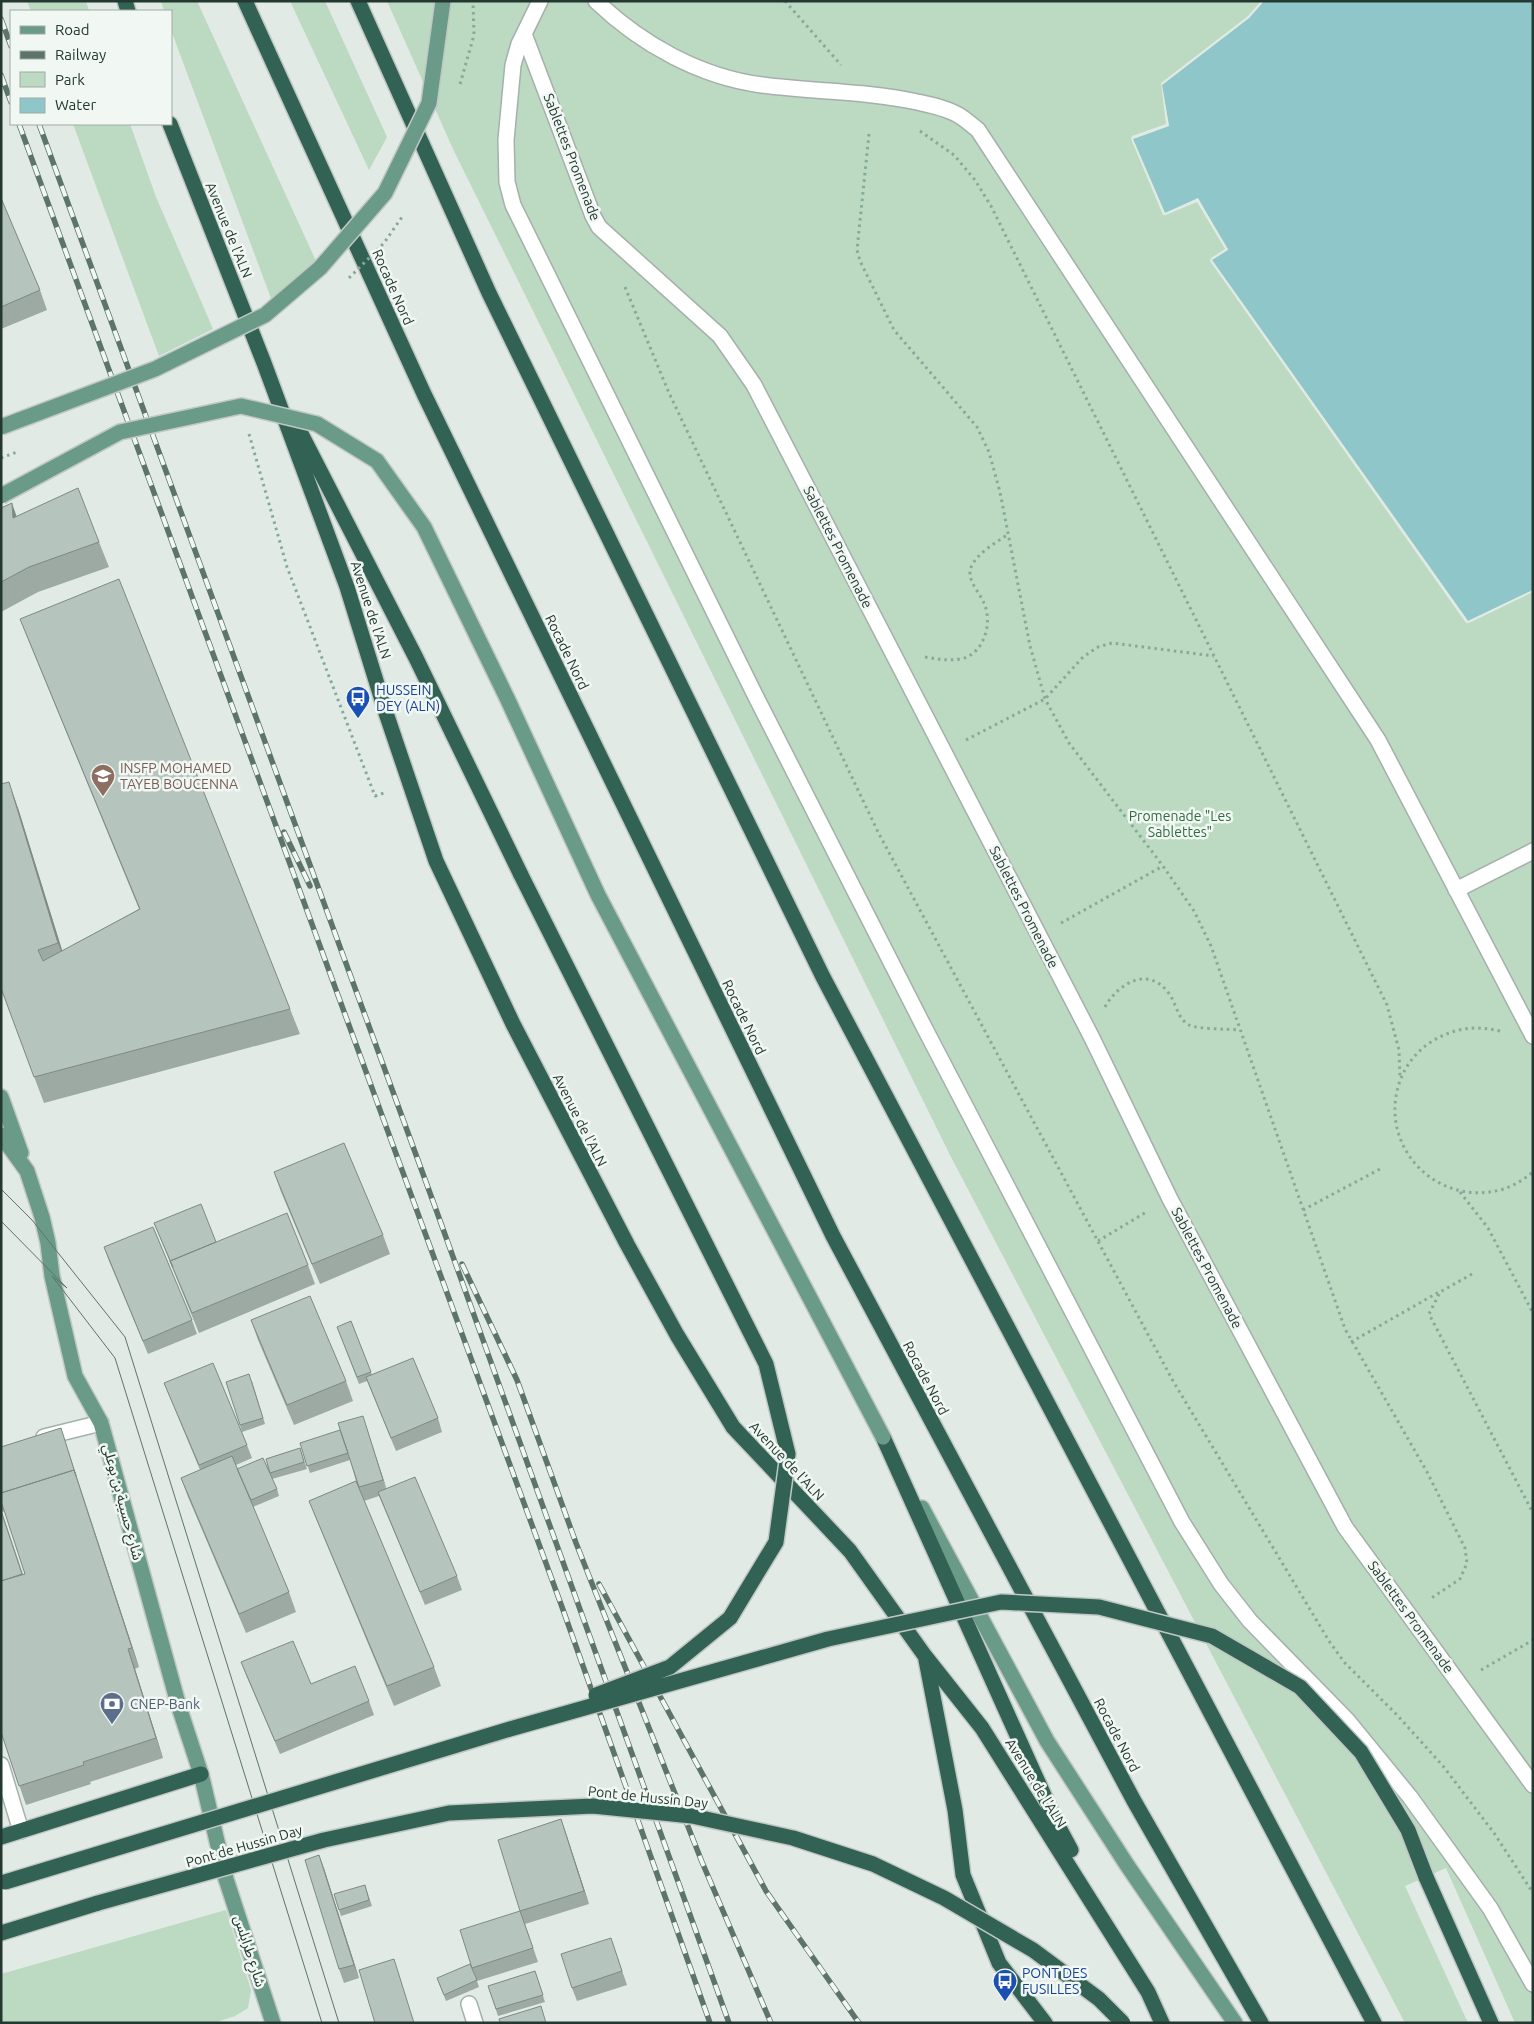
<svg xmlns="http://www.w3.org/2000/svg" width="1534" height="2024" viewBox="0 0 1534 2024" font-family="Ubuntu,'Noto Sans Arabic',sans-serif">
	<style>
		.green { fill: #bcd9c1 }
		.water { fill: #8ec6ca }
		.pier { fill: #e1eae5 }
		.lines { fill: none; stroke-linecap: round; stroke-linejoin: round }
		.minor-casing { stroke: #a4b1ab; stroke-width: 18 }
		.major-casing { stroke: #c1c7c5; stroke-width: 18 }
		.highway-casing { stroke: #c1c7c5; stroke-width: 18 }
		.path { stroke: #84aa9a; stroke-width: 3; stroke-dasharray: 2.5 4; stroke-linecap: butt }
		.minor { stroke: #fff; stroke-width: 15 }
		.major { stroke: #6a9b89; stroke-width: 15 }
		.highway { stroke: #326253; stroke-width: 15 }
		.tram { stroke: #5d746c; stroke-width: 1 }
		.rail-casing { stroke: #5d746c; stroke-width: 5.5 }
		.rail { stroke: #f1f7f3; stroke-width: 4; stroke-dasharray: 11; stroke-linecap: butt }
		.major-bridge-casing { stroke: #c1c7c5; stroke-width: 18; stroke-linecap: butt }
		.highway-bridge-casing { stroke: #c1c7c5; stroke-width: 18; stroke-linecap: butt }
		.path-bridge { stroke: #84aa9a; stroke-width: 3; stroke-dasharray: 2.5 4; stroke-linecap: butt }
		.major-bridge { stroke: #6a9b89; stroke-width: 15 }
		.highway-bridge { stroke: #326253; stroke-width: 15 }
		.wall { fill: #9da9a3; fill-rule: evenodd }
		.shaded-wall { fill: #7f8985 }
		.building { fill: #b6c4be; stroke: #7f8985 }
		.labels { text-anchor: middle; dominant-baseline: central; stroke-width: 5; stroke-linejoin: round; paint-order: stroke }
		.street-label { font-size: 14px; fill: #233831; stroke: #f1f7f3 }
		.transit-label { font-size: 14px; fill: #164399; stroke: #f1f7f3; text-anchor: start }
		.education-label { font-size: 14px; fill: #785e54; stroke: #f1f7f3; text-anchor: start }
		.park-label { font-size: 14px; fill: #326b42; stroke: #f1f7f3 }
		.service-label { font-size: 14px; fill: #4e5e75; stroke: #f1f7f3; text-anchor: start }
	</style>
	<rect width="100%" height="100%" fill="#e1eae5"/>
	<path class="green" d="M27,1H86L89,11H31Z
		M161,1H197L316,261L272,301L171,30V11H164Z
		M290,1H325L387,137L369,170Z
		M387,1H1264L1249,18L1169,126L1165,213L1198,198L1228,250L1213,260L1468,621L1533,590V2023H1515L1446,1868L1405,1886L1468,2023H1405L950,1155L453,149Z
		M73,124H130L156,197L213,329L159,356Z
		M226,1910L251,1990L248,2008L235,2016L214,2023H1V1974Z"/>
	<path class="water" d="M1264,1H1533V590L1468,621L1212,260L1228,249L1198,199L1165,213L1133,139L1169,126L1162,85L1249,18Z"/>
	<path class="pier" d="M1261,1H1264L1249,18L1162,85L1169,126L1133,139L1165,213L1198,198L1228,250L1212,260L1468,621L1533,590V592L1469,623H1466L1210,261L1211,258L1225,249L1197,202L1166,215H1163L1131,139L1132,136L1166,124L1161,83L1248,16Z"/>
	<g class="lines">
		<defs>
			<path id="minor" d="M540,1L519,44L513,65L506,140L507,182L513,205L755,695L924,1027L1182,1522L1221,1584L1250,1621L1347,1720L1410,1797L1490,1908L1533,1984
				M596,1C641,44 700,77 762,85C814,92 866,91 917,102C931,105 947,108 960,116C966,120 972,125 978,130L1378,740L1533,1036
				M524,34L593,216L599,227L720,336L754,385L1092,1038L1170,1199L1345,1527L1533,1785
				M1456,890L1533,851
				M44,1437L101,1423
				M1,1765L21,1831
				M469,2004L475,2023"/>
			<path id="major" d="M1,1097L21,1153
				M1,1135L27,1171L42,1217L48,1243L52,1276L75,1376L101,1423L179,1707L201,1774L226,1879L273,2023
				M922,1508L1047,1741L1127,1865L1235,2023"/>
			<path id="highway" d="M125,1L128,11
				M245,1L424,394L833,1236L1134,1801L1261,2023
				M358,1L489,293L823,977L1374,2023
				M170,124L264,363L347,587L386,713L436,861L513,1024L627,1244L677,1335L733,1427L850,1551L925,1656L982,1728L1148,1992L1162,2023
				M295,422L416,658L521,875
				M883,1437L1056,1822L1071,1850
				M926,1660L955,1810L963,1875L999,1963L1045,2023
				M1,1837L201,1774
				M1426,1877L1491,2023
				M1,1933L98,1903"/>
		</defs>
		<use href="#minor" class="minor-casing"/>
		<use href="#major" class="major-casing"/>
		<use href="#highway" class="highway-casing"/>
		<path class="path" d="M785,1L841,65
			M920,131L954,155L975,180L991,206L1387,1005L1399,1050L1400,1079
			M869,134L857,250L860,261L894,330L977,427L989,452L1000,492L1030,646L1045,699L1069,743L1163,866L1194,911L1211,946L1345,1329L1427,1472L1465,1548L1467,1563L1460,1579L1430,1599
			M625,287L669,393L878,832L1173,1381L1329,1641L1344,1662L1398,1716L1443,1766L1494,1833L1533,1893
			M249,434L287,567L375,796L387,792
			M925,657C937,659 948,661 960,659C984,655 993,623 984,603C980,593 969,583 970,571C973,555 996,543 1008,534
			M966,740L1045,699L1083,657L1098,647L1112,643L1214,656
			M1061,923L1163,866
			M1105,1007C1119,982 1150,965 1170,995C1176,1004 1178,1019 1189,1025C1196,1029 1229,1029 1239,1030
			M1500,1031C1475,1025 1453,1028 1431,1042C1415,1052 1403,1069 1398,1087C1381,1149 1437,1206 1500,1190C1512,1187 1523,1180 1533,1172
			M1460,1192L1488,1228L1533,1313
			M1303,1210L1380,1169
			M1098,1241L1148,1211
			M1472,1274L1440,1292L1429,1314L1533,1513
			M1351,1342L1439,1292
			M1481,1670L1533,1640"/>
		<use href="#minor" class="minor"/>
		<use href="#major" class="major"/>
		<use href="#highway" class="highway"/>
		<path class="tram" d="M1,1189L32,1220L125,1337L339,2023
			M1,1221L67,1288L52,1276L115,1358L322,2023"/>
		<defs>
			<path id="rail" d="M1,19L11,46
				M1,75L11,102
				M19,124L562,1607L710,2023
				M39,124L434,1204L729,2023
				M284,832L310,886
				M462,1264L517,1380L576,1543L702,1862L771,2023
				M599,1584L766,1891L859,2023"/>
		</defs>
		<use href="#rail" class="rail-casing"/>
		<use href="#rail" class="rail"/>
		<defs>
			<path id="major-bridge" d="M1,427L155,369L265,315L320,268L385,193L429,103L443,1
				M1,496L120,432L241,406L317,424L377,461L424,527L507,698L598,895L883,1437"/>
			<path id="highway-bridge" d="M521,875L766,1364L788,1454L776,1542L730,1618L670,1667L596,1695
				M5,1882L510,1729L828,1639L1001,1602L1099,1607L1212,1636L1300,1687L1361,1752L1408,1830L1426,1877
				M98,1903L324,1840L449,1813L593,1806L692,1816L793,1838L873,1864L944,1898L1033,1950L1099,1999L1123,2023"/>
		</defs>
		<use href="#major-bridge" class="major-bridge-casing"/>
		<use href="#highway-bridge" class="highway-bridge-casing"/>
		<path class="path-bridge" d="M460,84L474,35L473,1
			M349,278L384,243L402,217
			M1,458L17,452"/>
		<use href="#major-bridge" class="major-bridge"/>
		<use href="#highway-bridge" class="highway-bridge"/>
	</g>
	<path class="wall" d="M1,198L40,290L47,310L1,329Z
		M1,508L16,516L99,542L109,567L38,592L1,612Z
		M20,619L290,1009L300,1034L44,1103L1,989L18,808L62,951L139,909L30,644Z
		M274,1172L383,1235L390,1254L320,1284L281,1192Z
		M154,1223L216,1242L308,1265L315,1284L199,1333Z
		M104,1247L192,1320L197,1334L148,1354L109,1261Z
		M251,1320L346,1381L353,1401L294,1425L258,1340Z
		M351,1321L372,1375L438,1418L442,1432L396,1451L367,1381L359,1384L337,1327Z
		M252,1381L265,1424L242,1432L240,1425Z
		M164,1383L247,1445L252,1458L236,1465L237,1469L277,1489L279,1496L253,1507L289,1592L296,1612L246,1633L188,1497L181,1478L200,1470Z
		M61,1428L139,1667L135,1669L163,1758L90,1782L91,1784L26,1805L1,1732V1447ZM5,1511L25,1574H23L2,1512Z
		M367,1429L386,1489L457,1576L462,1590L425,1605L379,1496L364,1501L434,1667L441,1686L394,1706L317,1521L309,1501L356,1481L350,1460L310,1473L300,1443Z
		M300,1448L307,1469L272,1479L266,1459Z
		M241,1662L311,1684L369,1701L374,1715L280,1754L246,1675Z
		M561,1819L589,1904L525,1924L538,1962L477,1981L479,1987L446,2001L437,1978L476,1980L472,1968L520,1911Z
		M319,1855L359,1978L344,1983L339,1969Z
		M365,1885L372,1906L341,1916L339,1910Z
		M611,1938L627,1985L577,2001L572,1988Z
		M535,1971L545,2002L498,2016L488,1986Z"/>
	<path class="shaded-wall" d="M12,503L21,529L13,518Z
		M9,782L18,808L68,969L58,943Z
		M363,1416L367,1429L388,1493L383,1480Z
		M61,1428L81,1490L139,1667L132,1648Z
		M128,1649L135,1669L163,1758L156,1738Z
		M561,1819L566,1833L589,1904L584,1891Z
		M319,1855L324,1868L359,1978L354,1965Z"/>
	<path class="building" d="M1,198L40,290L1,307Z
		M78,488L99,542L29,567L1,582V508L12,503L13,518Z
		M119,579L290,1009L34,1077L1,988V784L9,782L58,943L38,950L43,961L140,909L20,619Z
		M344,1143L383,1235L312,1264L274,1172Z
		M201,1204L216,1242L170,1261L173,1267L154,1223Z
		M287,1213L308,1265L192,1313L170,1261Z
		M153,1227L192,1320L143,1341L104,1247Z
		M310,1296L346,1381L287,1405L251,1320Z
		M351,1321L371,1372L357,1377L337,1327Z
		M413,1358L438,1418L391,1438L366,1377Z
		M213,1363L247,1445L199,1465L164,1383Z
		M249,1374L263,1418L240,1425L226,1382Z
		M363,1416L383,1480L359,1487L338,1423Z
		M61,1428L76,1476L74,1470L1,1493V1447Z
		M340,1430L348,1453L307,1466L300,1443Z
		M300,1448L304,1462L270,1473L266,1459Z
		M232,1456L289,1592L239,1614L181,1478Z
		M263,1458L277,1489L251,1500L237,1469Z
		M74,1470L132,1648L128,1649L156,1738L83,1762L84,1765L19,1786L1,1732V1581L25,1574L1,1501V1493Z
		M415,1477L457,1576L420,1592L378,1492Z
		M356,1481L434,1667L387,1686L309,1501Z
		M1,1511L22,1574L1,1581Z
		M293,1641L311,1684L355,1666L369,1701L275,1741L241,1662Z
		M561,1819L584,1891L520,1911L498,1840Z
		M319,1855L354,1965L339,1969L305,1860Z
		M365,1885L369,1900L339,1910L334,1894Z
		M520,1911L533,1948L472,1968L460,1930Z
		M611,1938L622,1971L572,1988L561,1954Z
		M394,1959L414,2023H375L359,1970Z
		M470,1964L477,1980L444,1995L437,1978Z
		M535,1971L543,1995L496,2009L488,1986Z
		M541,2006L546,2023H500L499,2019Z"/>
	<defs>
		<symbol id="bus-pin" viewBox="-11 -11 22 30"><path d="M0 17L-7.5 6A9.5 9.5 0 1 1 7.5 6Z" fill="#1a4fb4" stroke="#f1f7f3"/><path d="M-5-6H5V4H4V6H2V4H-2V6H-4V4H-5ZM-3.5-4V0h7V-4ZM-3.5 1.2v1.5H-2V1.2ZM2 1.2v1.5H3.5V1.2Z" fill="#fff"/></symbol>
		<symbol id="university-pin" viewBox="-11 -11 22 30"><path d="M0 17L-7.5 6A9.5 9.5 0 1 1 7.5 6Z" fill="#8d6e63" stroke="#f1f7f3"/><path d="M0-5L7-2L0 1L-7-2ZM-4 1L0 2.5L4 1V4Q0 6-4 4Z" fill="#fff"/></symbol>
		<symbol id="bank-pin" viewBox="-11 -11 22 30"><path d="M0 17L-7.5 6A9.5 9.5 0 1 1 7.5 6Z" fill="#5c6f8a" stroke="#f1f7f3"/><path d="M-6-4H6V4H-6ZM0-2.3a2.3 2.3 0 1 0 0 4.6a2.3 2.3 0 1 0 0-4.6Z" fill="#fff"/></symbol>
	</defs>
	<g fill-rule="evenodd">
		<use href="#bus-pin" x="344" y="684" width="28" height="38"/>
		<use href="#university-pin" x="89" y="762" width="28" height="38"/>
		<use href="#bank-pin" x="98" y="1690" width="28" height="38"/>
		<use href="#bus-pin" x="991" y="1967" width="28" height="38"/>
	</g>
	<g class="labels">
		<g class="street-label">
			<text transform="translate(572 157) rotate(69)">Sablettes Promenade</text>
			<text transform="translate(229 230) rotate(68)">Avenue de l'ALN</text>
			<text transform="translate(393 287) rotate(66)">Rocade Nord</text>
			<text transform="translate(838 547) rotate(63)">Sablettes Promenade</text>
			<text transform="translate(371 610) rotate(72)">Avenue de l'ALN</text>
			<text transform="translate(567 652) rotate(64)">Rocade Nord</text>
			<text transform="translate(1024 907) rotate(63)">Sablettes Promenade</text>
			<text transform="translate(744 1017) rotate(64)">Rocade Nord</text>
			<text transform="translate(580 1120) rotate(63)">Avenue de l'ALN</text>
			<text transform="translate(1207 1268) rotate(62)">Sablettes Promenade</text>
			<text transform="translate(926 1378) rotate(62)">Rocade Nord</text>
			<text transform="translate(787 1461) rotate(47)">Avenue de l'ALN</text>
			<text transform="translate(123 1502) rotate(75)">شارع حسيبة بن بوعلي</text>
			<text transform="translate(1411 1617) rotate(54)">Sablettes Promenade</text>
			<text transform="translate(1117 1735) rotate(62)">Rocade Nord</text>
			<text transform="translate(1036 1783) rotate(58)">Avenue de l'ALN</text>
			<text transform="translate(648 1797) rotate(6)">Pont de Hussin Day</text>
			<text transform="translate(244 1846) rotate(-16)">Pont de Hussin Day</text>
			<text transform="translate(250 1951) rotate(72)">شارع طرابلس</text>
		</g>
		<g class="transit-label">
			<text x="376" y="690">HUSSEIN<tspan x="376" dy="16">DEY (ALN)</tspan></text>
			<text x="1022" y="1973">PONT DES<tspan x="1022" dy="16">FUSILLES</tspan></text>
		</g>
		<g class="education-label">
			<text x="120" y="768">INSFP MOHAMED<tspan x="120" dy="16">TAYEB BOUCENNA</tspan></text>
		</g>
		<g class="park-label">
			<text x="1180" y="816">Promenade "Les<tspan x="1180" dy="16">Sablettes"</tspan></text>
		</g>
		<g class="service-label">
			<text x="130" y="1704">CNEP-Bank</text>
		</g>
	</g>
	<rect width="1534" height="2024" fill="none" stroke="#233831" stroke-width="5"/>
	<rect x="10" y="10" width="162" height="115" fill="#f1f7f3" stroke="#9faba5"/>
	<rect x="20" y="26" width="25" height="8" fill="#6a9b89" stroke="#9faba5"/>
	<text x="55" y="35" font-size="15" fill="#233831">Road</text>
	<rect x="20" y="51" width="25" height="8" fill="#5d746c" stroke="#9faba5"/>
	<text x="55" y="60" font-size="15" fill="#233831">Railway</text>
	<rect x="20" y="72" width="25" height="15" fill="#bcd9c1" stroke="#9faba5"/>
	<text x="55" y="85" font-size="15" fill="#233831">Park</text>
	<rect x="20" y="98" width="25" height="15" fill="#8ec6ca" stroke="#9faba5"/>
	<text x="55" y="110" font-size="15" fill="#233831">Water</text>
</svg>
